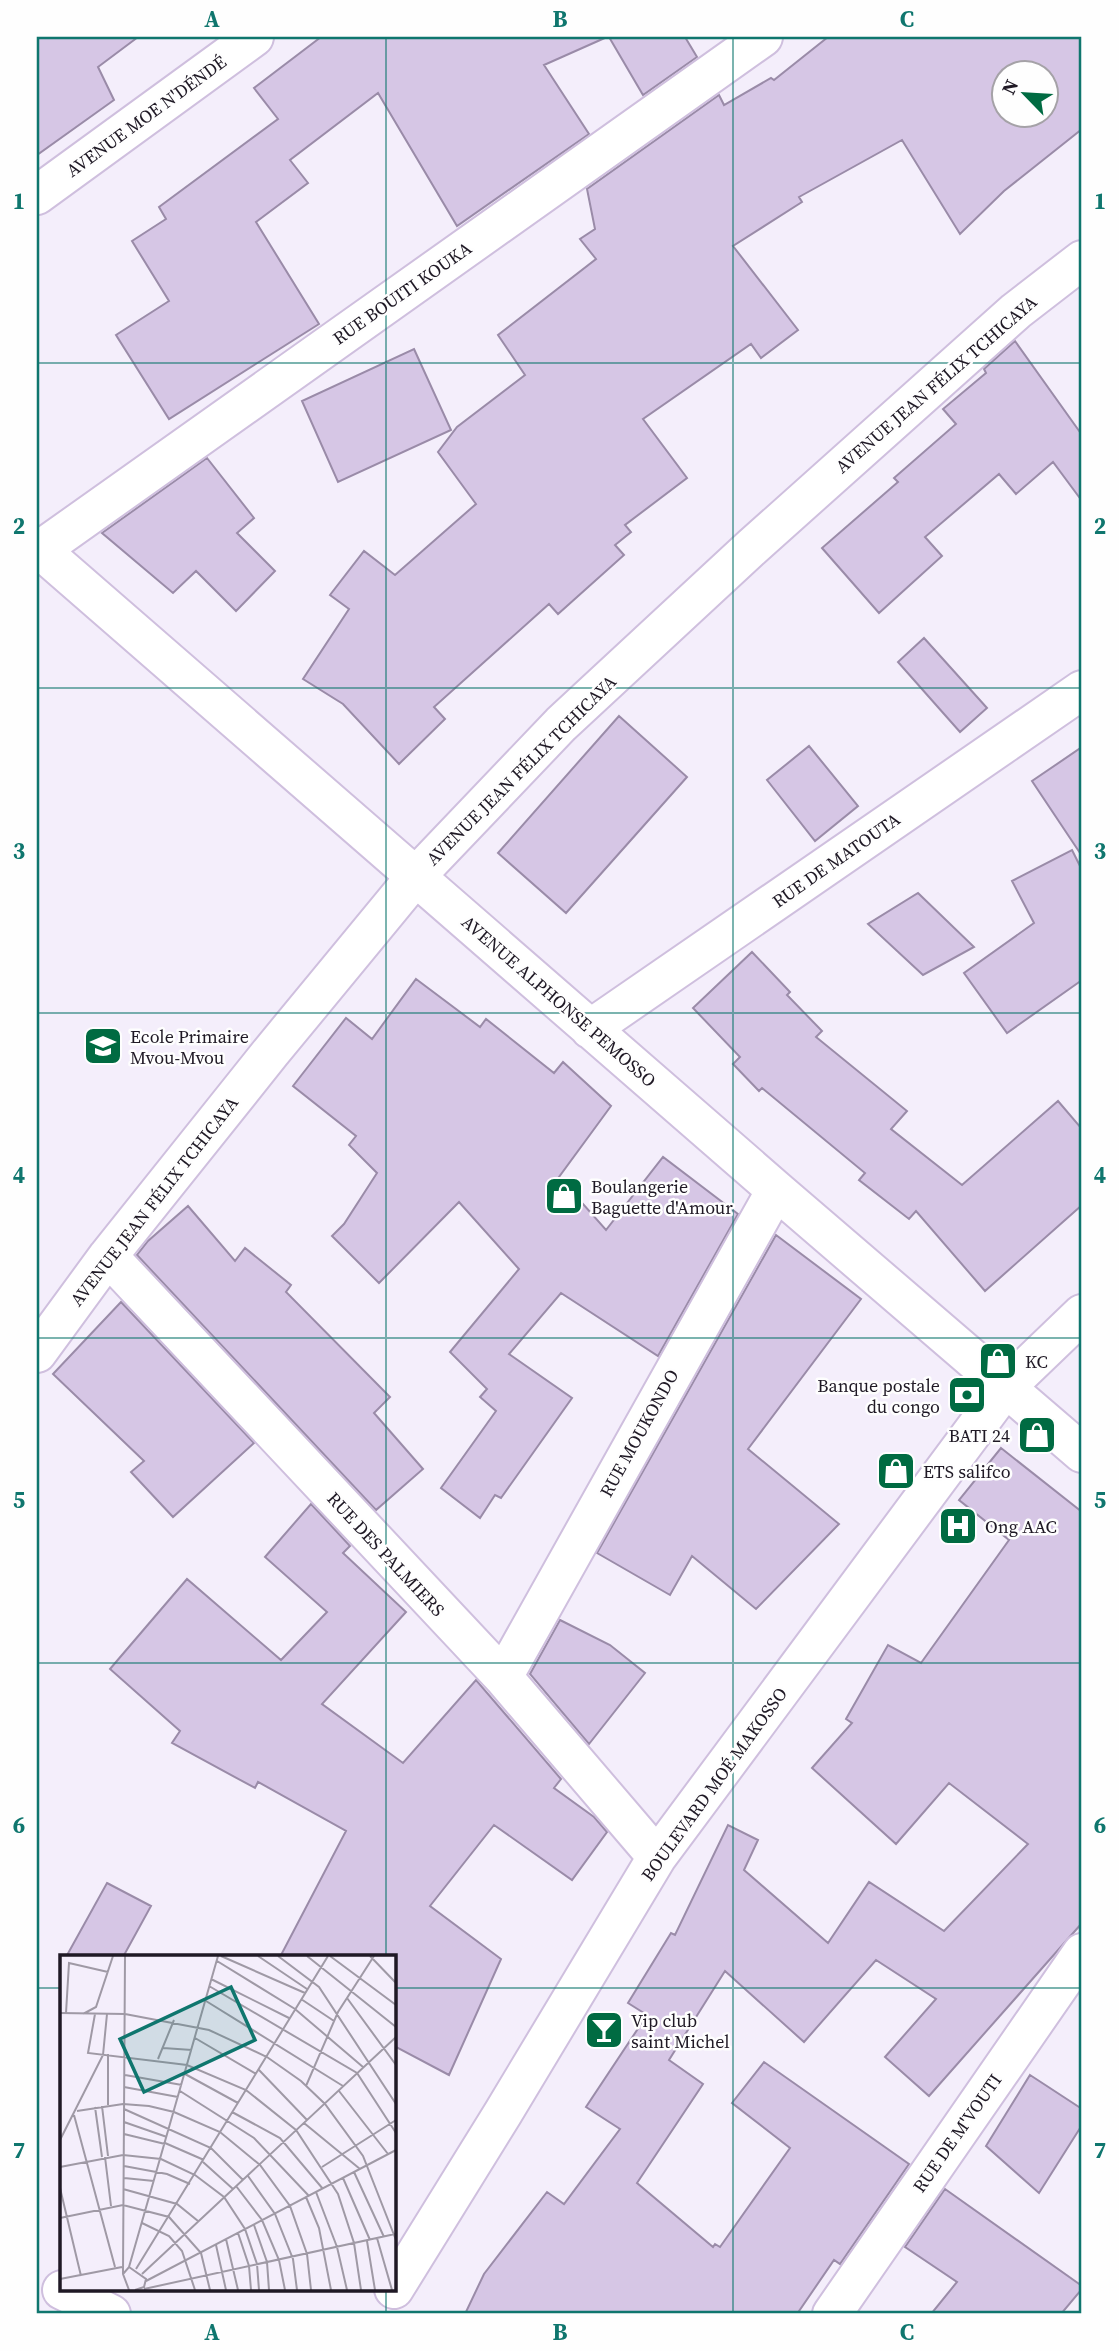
<svg xmlns="http://www.w3.org/2000/svg" width="1119" height="2351" viewBox="0 0 1119 2351" font-family="'Source Serif 4',serif">
	<style>
		.building { fill: #d6c6e5; stroke: #9a8ba8; stroke-width: 2; fill-rule: evenodd }
		.lines { fill: none; stroke-linecap: round; stroke-linejoin: round }
		.minor-casing { stroke: #cfbfde; stroke-width: 42 }
		.major-casing { stroke: #cfbfde; stroke-width: 42 }
		.minor { stroke: #fff; stroke-width: 38 }
		.major { stroke: #fff; stroke-width: 38 }
		.grid { fill: none; stroke: #0f766e; stroke-width: 2; stroke-opacity: 0.55 }
		.labels { text-anchor: middle; dominant-baseline: central; stroke-width: 5; stroke-linejoin: round; paint-order: stroke }
		.street-label { font-size: 18px; fill: #1f1925; stroke: #fefefe }
		.poi-label { font-size: 18px; fill: #1f1925; stroke: #fefefe; text-anchor: start }
		.inset-road { fill: none; stroke: #9f99a5; stroke-width: 2 }
		.view { fill: #0f766e; fill-opacity: 0.15; stroke: #0f766e; stroke-width: 3.5 }
		.inset-edge { fill: none; stroke: #1f1925; stroke-width: 3.5 }
		.neatline { fill: none; stroke: #0f766e; stroke-width: 2.5 }
		.grid-label { font-size: 23px; text-anchor: middle; font-weight: bold; fill: #0f766e }
	</style>
	<rect width="100%" height="100%" fill="#f4eefb"/>
	<path class="building" d="M37,37H138L98,67L114,100L37,155Z
		M321,37H607L544,65L589,134L457,226L378,93L290,160L308,183L256,222L319,324L169,419L116,335L169,301L132,241L166,219L159,207L278,119L254,88Z
		M609,37H685L697,57L643,95Z
		M828,37H1082V129L1004,191L960,234L902,140L799,197L802,202L733,246L798,330L761,358L751,344L643,419L687,478L625,525L631,532L615,545L624,555L558,614L549,604L434,707L445,719L399,764L343,704L303,679L349,609L330,595L364,551L395,575L476,504L438,452L457,427L525,375L498,335L596,259L580,239L595,229L587,189L719,95L724,105L771,78L774,80ZM1004,74H1046V116H1004Z
		M1015,341L1082,435V501L1053,462L1016,494L999,474L925,537L942,556L879,613L822,548L898,482L894,478L956,424L943,409L986,373L984,369Z
		M414,349L451,430L338,482L302,401Z
		M207,458L254,518L237,533L275,571L236,611L196,571L173,593L102,533Z
		M924,638L987,708L960,732L898,662Z
		M619,716L687,777L566,913L498,853Z
		M809,746L858,806L815,841L767,780Z
		M1082,747V856L1032,781Z
		M1072,850L1082,870V980L1007,1033L964,973L1034,923L1012,881Z
		M918,893L974,947L923,975L868,924Z
		M752,952L790,992L787,995L822,1031L816,1037L907,1111L891,1129L962,1185L1058,1101L1082,1129V1205L985,1291L916,1211L909,1219L859,1180L865,1173L762,1088L759,1091L733,1064L740,1057L693,1008Z
		M416,979L480,1027L486,1019L554,1073L563,1062L611,1106L559,1177L606,1230L663,1157L738,1214L658,1356L561,1293L509,1354L572,1398L501,1498L495,1495L480,1518L441,1488L496,1411L480,1397L487,1389L450,1352L519,1269L459,1202L379,1283L332,1236L344,1224L377,1173L349,1145L356,1136L293,1086L346,1018L372,1039Z
		M188,1206L235,1261L245,1248L291,1285L286,1292L390,1397L374,1413L423,1469L376,1510L137,1255L148,1241Z
		M776,1235L861,1299L748,1449L839,1524L756,1609L692,1556L670,1595L597,1553Z
		M121,1302L254,1443L173,1517L131,1472L144,1461L53,1374Z
		M1001,1448L1082,1512V1923L929,2096L885,2057L936,1999L876,1960L804,2042L725,1971L669,2060L703,2084L637,2183L713,2247L715,2244L720,2247L790,2148L732,2103L764,2062L909,2164L840,2264L834,2260L797,2314H465L484,2274L547,2192L564,2204L620,2129L586,2107L647,2015L628,2003L671,1933L675,1935L728,1825L758,1840L744,1870L828,1943L869,1882L944,1931L1028,1844L949,1783L896,1844L812,1768L852,1723L846,1719L888,1645L921,1663L1009,1540L959,1500Z
		M311,1504L350,1546L343,1553L406,1612L322,1704L403,1763L476,1680L561,1779L554,1788L594,1817L607,1832L572,1880L494,1825L430,1906L501,1959L449,2075L394,2046V1957H280L346,1831L258,1782L255,1788L172,1743L180,1731L110,1669L187,1579L281,1660L327,1612L265,1557Z
		M560,1620L610,1645L645,1673L589,1744L530,1674Z
		M107,1883L151,1906L123,1957H66Z
		M1030,2075L1082,2109V2125L1039,2193L986,2146Z
		M945,2189L1082,2286V2289L1061,2314H931L957,2282L905,2247Z"/>
	<g class="lines">
		<defs>
			<path id="minor" d="M37,195L254,37
				M37,547L776,1190L1082,1453
				M40,550L763,37
				M590,1029L1082,690
				M108,1256L503,1677L657,1857
				M37,1353L108,1256L271,1052L416,876L561,724L752,547L1016,311L1082,260
				M503,1677L776,1190
				M394,2289L503,2113L657,1857L1006,1387L1082,1314
				M832,2314L1082,1953"/>
			<path id="major" d="M62,2290L111,2314"/>
		</defs>
		<use href="#minor" class="minor-casing"/>
		<use href="#major" class="major-casing"/>
		<use href="#minor" class="minor"/>
		<use href="#major" class="major"/>
	</g>
	<path class="grid" d="M386,37V1957M733,37V2314M37,363H1082M37,688H1082M37,1013H1082M37,1338H1082M37,1663H1082M37,1988H61M394,1988H1082M386,2290V2314"/>
	<defs>
		<symbol id="school-square" viewBox="-11 -11 22 22"><rect x="-9" y="-9" width="18" height="18" rx="4" fill="#006b42" stroke="#fefefe"/><path d="M0-5L7-2L0 1L-7-2ZM-4 1L0 2.5L4 1V4Q0 6-4 4Z" fill="#fff"/></symbol>
		<symbol id="shop-square" viewBox="-11 -11 22 22"><rect x="-9" y="-9" width="18" height="18" rx="4" fill="#006b42" stroke="#fefefe"/><path d="M-5-2.5h2.3a2.7 3.5 0 0 1 5.4 0H5L5.5 6h-11ZM-1.5-2.5h3a1.5 2.3 0 0 0-3 0Z" fill="#fff"/></symbol>
		<symbol id="bank-square" viewBox="-11 -11 22 22"><rect x="-9" y="-9" width="18" height="18" rx="4" fill="#006b42" stroke="#fefefe"/><path d="M-6-4H6V4H-6ZM0-2.3a2.3 2.3 0 1 0 0 4.6a2.3 2.3 0 1 0 0-4.6Z" fill="#fff"/></symbol>
		<symbol id="hospital-square" viewBox="-11 -11 22 22"><rect x="-9" y="-9" width="18" height="18" rx="4" fill="#006b42" stroke="#fefefe"/><path d="M-5-5h3v3.5h4V-5h3V5h-3V1.5h-4V5h-3Z" fill="#fff"/></symbol>
		<symbol id="bar-square" viewBox="-11 -11 22 22"><rect x="-9" y="-9" width="18" height="18" rx="4" fill="#006b42" stroke="#fefefe"/><path d="M-6-5H6L.8 .8V4.5H3.5V6h-7V4.5H-.8V.8Z" fill="#fff"/></symbol>
	</defs>
	<g fill-rule="evenodd">
		<use href="#school-square" x="81" y="1024" width="44" height="44"/>
		<use href="#shop-square" x="542" y="1174" width="44" height="44"/>
		<use href="#shop-square" x="976" y="1339" width="44" height="44"/>
		<use href="#bank-square" x="945" y="1373" width="44" height="44"/>
		<use href="#shop-square" x="1015" y="1413" width="44" height="44"/>
		<use href="#shop-square" x="874" y="1449" width="44" height="44"/>
		<use href="#hospital-square" x="936" y="1504" width="44" height="44"/>
		<use href="#bar-square" x="582" y="2008" width="44" height="44"/>
	</g>
	<g class="labels">
		<g class="street-label">
			<text transform="translate(146 116) rotate(-36)">AVENUE MOE N'DÉNDÉ</text>
			<text transform="translate(402 293) rotate(-35)">RUE BOUITI KOUKA</text>
			<text transform="translate(936 384) rotate(-41)">AVENUE JEAN FÉLIX TCHICAYA</text>
			<text transform="translate(521 770) rotate(-45)">AVENUE JEAN FÉLIX TCHICAYA</text>
			<text transform="translate(836 860) rotate(-35)">RUE DE MATOUTA</text>
			<text transform="translate(559 1001) rotate(41)">AVENUE ALPHONSE PEMOSSO</text>
			<text transform="translate(154 1201) rotate(-52)">AVENUE JEAN FÉLIX TCHICAYA</text>
			<text transform="translate(639 1433) rotate(-61)">RUE MOUKONDO</text>
			<text transform="translate(386 1554) rotate(47)">RUE DES PALMIERS</text>
			<text transform="translate(714 1784) rotate(-54)">BOULEVARD MOÉ MAKOSSO</text>
			<text transform="translate(957 2133) rotate(-55)">RUE DE M'VOUTI</text>
		</g>
		<g class="poi-label">
			<text x="130" y="1036">Ecole Primaire<tspan x="130" dy="21">Mvou-Mvou</tspan></text>
			<text x="591" y="1186">Boulangerie<tspan x="591" dy="21">Baguette d'Amour</tspan></text>
			<text x="1025" y="1361">KC</text>
			<text x="940" y="1385" text-anchor="end">Banque postale<tspan x="940" dy="21">du congo</tspan></text>
			<text x="1010" y="1435" text-anchor="end">BATI 24</text>
			<text x="923" y="1471">ETS salifco</text>
			<text x="985" y="1526">Ong AAC</text>
			<text x="631" y="2020">Vip club<tspan x="631" dy="21">saint Michel</tspan></text>
		</g>
	</g>
	<g transform="translate(60 1955)">
		<rect width="336" height="336" fill="#f4eefb"/>
		<path class="inset-road" d="M161,1L245,38M198,1L247,34M218,1L259,32L336,149M247,1L336,72M270,1L336,50M310,1L336,28M157,6L235,54L303,112M151,24L229,63M149,31L297,118L336,178M287,43L336,110M241,44L274,66M146,46L283,131M0,58L65,59M6,58L9,8L48,17M23,59L36,52L53,1M35,59L28,98L127,110L186,135L236,175L278,239L294,288L301,335M65,59L149,75L207,102L241,126L265,149L303,201L336,285M135,83L196,119M103,93L132,95M98,104L114,65M199,115L247,165M125,119L178,148M65,120L122,130M246,131L278,57L314,1M64,132L118,142M120,136L194,183L249,241M279,136L328,199M48,150V99M42,151L48,201M35,152L42,202M64,154L151,193L183,225M17,156L63,149L89,151L114,157L160,177L200,210L230,251L247,299L251,335M172,157L220,183L263,234M14,160L55,312M64,167L107,182M244,168L300,214M64,179L105,189M0,185L43,100L47,59M105,188L144,205M45,202L51,251M143,207L173,234M64,211L107,219L130,229M0,212L63,200L101,204L135,220L164,242L185,274L197,309L199,335M262,212L336,165M294,217L324,282M188,221L215,259L233,304L237,335M64,223L94,226M283,223L310,285M176,231L202,265L219,305L225,335M0,233L21,321M63,234L117,249L138,266M256,237L277,292L287,335M246,242L259,273L271,335M0,263L63,250L109,262L141,298L150,335M82,268L109,281L122,296L135,335M194,270L207,307L209,335M178,278L189,311L191,335M317,283L332,335M166,284L178,335M307,286L315,335M156,290L166,335M69,312L158,1M76,314L268,1M63,319L65,1M82,319L336,82M0,324L62,312M86,326L336,195M84,334L335,279M69,335L63,319L69,312L86,324L84,332L75,335"/>
		<path class="view" d="M171,32L195,85L84,137L60,84Z"/>
		<rect width="336" height="336" class="inset-edge"/>
	</g>
	<rect width="1119" height="2351" fill="none" stroke="#fefefe" stroke-width="77"/>
	<g transform="translate(1025 94) rotate(295)"><circle r="33" fill="#fefefe" stroke="#a5a2a7" stroke-width="2"/>
	<path d="M0-5L12 26L0 18L-12 26Z" fill="#006b42"/>
	<text y="-10" font-size="19" font-weight="bold" text-anchor="middle" fill="#1f1925">N</text>
	</g>
	<rect x="38" y="38" width="1042" height="2274" class="neatline"/>
	<g class="grid-label">
		<text x="212" y="27">A</text>
		<text x="560" y="27">B</text>
		<text x="907" y="27">C</text>
		<text x="19" y="209">1</text>
		<text x="1100" y="209">1</text>
		<text x="19" y="534">2</text>
		<text x="1100" y="534">2</text>
		<text x="19" y="859">3</text>
		<text x="1100" y="859">3</text>
		<text x="19" y="1183">4</text>
		<text x="1100" y="1183">4</text>
		<text x="19" y="1508">5</text>
		<text x="1100" y="1508">5</text>
		<text x="19" y="1833">6</text>
		<text x="1100" y="1833">6</text>
		<text x="19" y="2158">7</text>
		<text x="1100" y="2158">7</text>
		<text x="212" y="2340">A</text>
		<text x="560" y="2340">B</text>
		<text x="907" y="2340">C</text>
	</g>
</svg>
